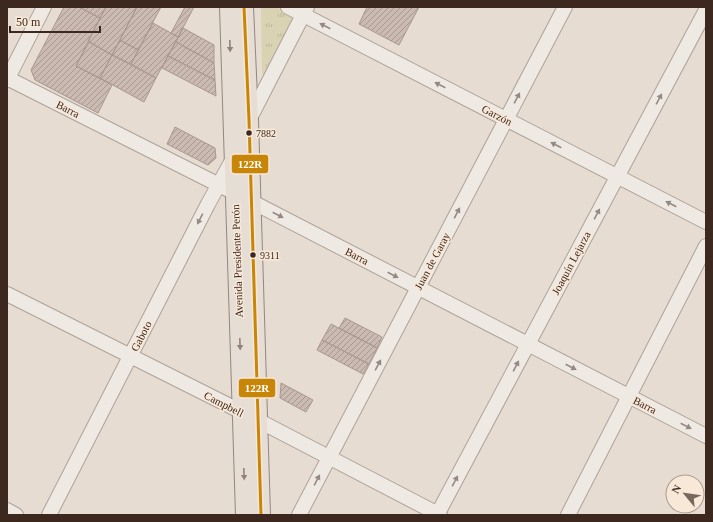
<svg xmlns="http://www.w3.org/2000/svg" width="713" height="522" viewBox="0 0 713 522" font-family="Georgia,serif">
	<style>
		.grass { fill: url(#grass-tufts) }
		.building { fill: url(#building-hatch); stroke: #a89790 }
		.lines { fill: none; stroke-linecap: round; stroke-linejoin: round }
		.minor-casing { stroke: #ada299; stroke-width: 16 }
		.major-casing { stroke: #928780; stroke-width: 20 }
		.minor { stroke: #efe9e3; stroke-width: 14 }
		.major { stroke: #e6ddd4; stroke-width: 18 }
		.bus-1-casing { stroke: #f7e8d8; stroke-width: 6 }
		.bus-1 { stroke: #c88608; stroke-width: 3 }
		.oneway { fill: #968882 }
		.oneway2 { fill: #92827a }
		.bus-dot { fill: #3d2820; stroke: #f7e8d8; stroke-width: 1.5 }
		.labels { text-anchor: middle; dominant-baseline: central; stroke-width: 3; stroke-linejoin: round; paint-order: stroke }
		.bus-label { font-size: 10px; fill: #3d2820; stroke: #f7e8d8; text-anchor: start }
		.street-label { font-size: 11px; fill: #3d2820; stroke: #f7e8d8 }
		.line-badge { stroke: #f7e8d8; stroke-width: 1.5 }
		.badge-label { font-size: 11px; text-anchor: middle; font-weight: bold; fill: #fff }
	</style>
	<defs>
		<pattern id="grass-tufts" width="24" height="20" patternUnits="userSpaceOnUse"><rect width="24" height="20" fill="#dad3b3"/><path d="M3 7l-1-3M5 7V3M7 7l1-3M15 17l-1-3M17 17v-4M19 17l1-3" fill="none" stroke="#bcb59a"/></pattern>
		<pattern id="building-hatch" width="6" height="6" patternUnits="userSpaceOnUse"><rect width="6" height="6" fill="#cbbab2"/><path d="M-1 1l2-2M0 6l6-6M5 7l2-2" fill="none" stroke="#a69790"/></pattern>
	</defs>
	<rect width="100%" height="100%" fill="#e7dcd1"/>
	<path class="grass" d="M261,7H276L297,18L266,76L262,74Z"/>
	<path class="building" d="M64,7H79L100,18L76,66L112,85L98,113L35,80L31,70Z
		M79,7H106L100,18Z
		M106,7H137L112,55L88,41Z
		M137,7H161L138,50L120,40Z
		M185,7H194L178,37L171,33Z
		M367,7H419L399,45L359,24Z
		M153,23L178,37L156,78L131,64Z
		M183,28L214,45V63L176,42Z
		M120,40L138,50L131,64L112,55Z
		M89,42L112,55L100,78L76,66Z
		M176,42L214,63L215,80L168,56Z
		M112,55L156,78L144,102L100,78Z
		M168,56L215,80L216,96L162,68Z
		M175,127L215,148L216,158L208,165L167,144Z
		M345,318L382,337L377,348L339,328Z
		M331,324L377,348L369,364L322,340Z
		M322,340L369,364L363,374L317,350Z
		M281,383L313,400L306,412L280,398Z"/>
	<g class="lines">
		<defs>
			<path id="minor" d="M288,7L706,222
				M7,78L235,193L706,436
				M7,80L44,7
				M249,120L307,7
				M7,294L242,412L440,515
				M7,510L16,515
				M49,515L208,204L234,157
				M299,515L565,7
				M437,515L706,10
				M568,515L706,246"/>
			<path id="major" d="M229,7L245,515
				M244,7L249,120L261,515"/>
		</defs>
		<use href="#minor" class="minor-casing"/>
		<use href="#major" class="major-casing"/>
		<use href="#minor" class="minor"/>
		<use href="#major" class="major"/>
		<defs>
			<path id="bus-1" d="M244,7L249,120L261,515"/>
		</defs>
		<use href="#bus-1" class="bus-1-casing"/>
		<use href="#bus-1" class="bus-1"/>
	</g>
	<defs><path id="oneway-solid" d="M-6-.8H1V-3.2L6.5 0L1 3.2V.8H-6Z"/></defs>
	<g class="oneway">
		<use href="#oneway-solid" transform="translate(325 26) rotate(-153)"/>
		<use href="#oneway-solid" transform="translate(440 85) rotate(-153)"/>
		<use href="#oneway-solid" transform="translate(517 98) rotate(-62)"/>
		<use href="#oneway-solid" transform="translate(659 99) rotate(-62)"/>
		<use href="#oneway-solid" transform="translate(556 145) rotate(-153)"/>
		<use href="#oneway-solid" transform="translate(671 204) rotate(-153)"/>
		<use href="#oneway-solid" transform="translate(457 213) rotate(-62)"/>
		<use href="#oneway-solid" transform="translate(597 214) rotate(-62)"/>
		<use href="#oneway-solid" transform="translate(278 215) rotate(27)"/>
		<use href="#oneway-solid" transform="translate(200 219) rotate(117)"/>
		<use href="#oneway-solid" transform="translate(393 275) rotate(27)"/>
		<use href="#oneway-solid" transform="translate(378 365) rotate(-62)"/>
		<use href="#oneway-solid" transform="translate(516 366) rotate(-62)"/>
		<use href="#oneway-solid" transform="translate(571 367) rotate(27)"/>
		<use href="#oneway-solid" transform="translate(686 426) rotate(27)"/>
		<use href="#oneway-solid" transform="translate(317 480) rotate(-62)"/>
		<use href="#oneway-solid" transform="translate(455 481) rotate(-62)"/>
	</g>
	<g class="oneway2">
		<use href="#oneway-solid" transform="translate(230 46) rotate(88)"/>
		<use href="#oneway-solid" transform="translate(240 344) rotate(88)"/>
		<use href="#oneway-solid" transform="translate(244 474) rotate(88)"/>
	</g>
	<g class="bus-dot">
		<circle cx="249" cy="133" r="3.5"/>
		<circle cx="253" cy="255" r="3.5"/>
	</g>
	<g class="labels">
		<g class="bus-label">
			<text x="256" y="133">7882</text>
			<text x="260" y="255">9311</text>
		</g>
		<g class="street-label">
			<text transform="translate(68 109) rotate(27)">Barra</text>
			<text transform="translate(497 115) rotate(27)">Garzón</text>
			<text transform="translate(357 256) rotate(27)">Barra</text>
			<text transform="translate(237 261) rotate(-92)">Avenida Presidente Perón</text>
			<text transform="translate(432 261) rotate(-62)">Juan de Garay</text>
			<text transform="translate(571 263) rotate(-62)">Joaquín Lejarza</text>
			<text transform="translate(141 336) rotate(-63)">Gaboto</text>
			<text transform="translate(224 404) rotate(27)">Campbell</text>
			<text transform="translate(645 405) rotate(27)">Barra</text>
		</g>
	</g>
	<g class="line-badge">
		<rect x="231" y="154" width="38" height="20" rx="4" fill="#c88608"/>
		<rect x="238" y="378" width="38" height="20" rx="4" fill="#c88608"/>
	</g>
	<g class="badge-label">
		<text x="250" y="168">122R</text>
		<text x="257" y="392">122R</text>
	</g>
	<rect width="713" height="522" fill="none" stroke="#3d2820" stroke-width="16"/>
	<g transform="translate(685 494) rotate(299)"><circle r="19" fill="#f7e8d8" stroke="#ad9b8e"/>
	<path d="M0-3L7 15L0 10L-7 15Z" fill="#78675e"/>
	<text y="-6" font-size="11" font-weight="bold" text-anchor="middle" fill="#3d2820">N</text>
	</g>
	<path d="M10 26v6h90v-6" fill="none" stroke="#3d2820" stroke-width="2"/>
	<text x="16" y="26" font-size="12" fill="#3d2820" stroke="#f7e8d8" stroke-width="3" paint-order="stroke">50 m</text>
</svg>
